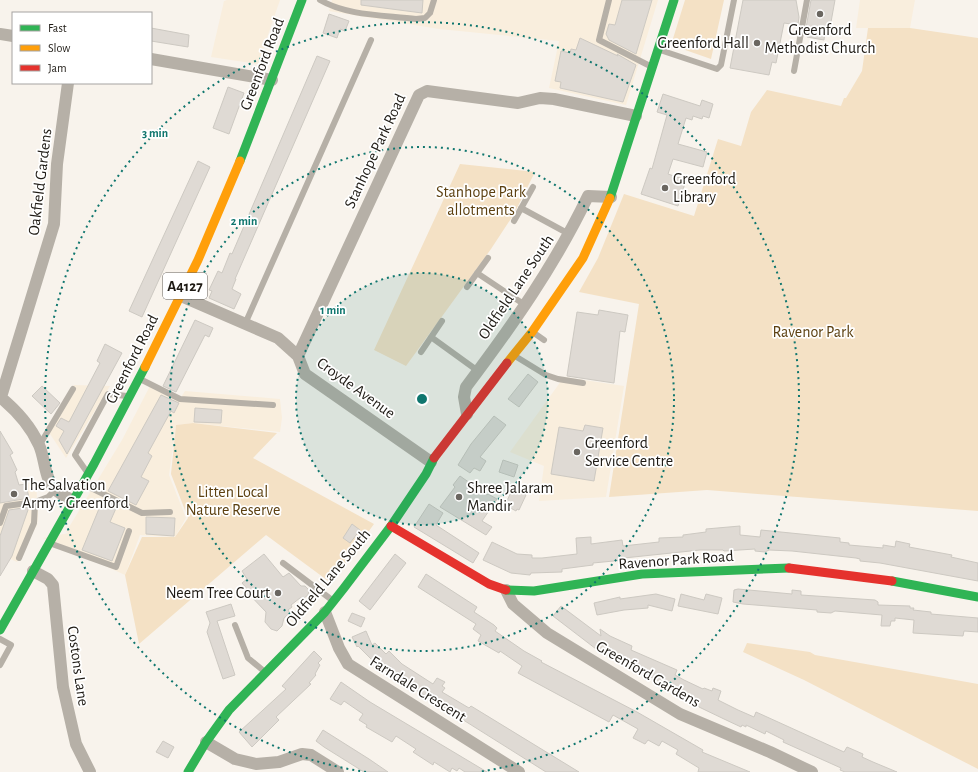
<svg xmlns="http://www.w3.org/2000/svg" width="978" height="772" viewBox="0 0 978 772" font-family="'Alegreya Sans',sans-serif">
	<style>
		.built { fill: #f9eedd }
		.green { fill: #f4e1c5 }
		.building { fill: #dfdad4; stroke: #cdc9c2 }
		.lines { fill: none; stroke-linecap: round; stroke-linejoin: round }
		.lane { stroke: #b6b0a7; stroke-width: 6 }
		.street { stroke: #b6b0a7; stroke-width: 12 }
		.fast { stroke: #30b455; stroke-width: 9 }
		.slow { stroke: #ff9f0a; stroke-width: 9 }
		.jam { stroke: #e5322d; stroke-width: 9 }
		.ring { fill: none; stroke: #0f766e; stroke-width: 2; stroke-dasharray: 2 4 }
		.poi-dot { fill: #6a6660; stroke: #fff; stroke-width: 1.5 }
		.labels { text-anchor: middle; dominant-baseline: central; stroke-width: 3.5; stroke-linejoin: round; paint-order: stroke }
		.shield { fill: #fff; stroke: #625f5a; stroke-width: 1 }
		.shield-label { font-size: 15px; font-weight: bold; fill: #1e1a14 }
		.poi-label { font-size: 16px; fill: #1e1a14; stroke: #fff; text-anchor: start }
		.street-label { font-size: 16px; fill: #1e1a14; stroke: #fff }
		.park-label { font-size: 16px; fill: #5c4010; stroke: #fff }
		.centre { fill: #0f766e; stroke: #fff; stroke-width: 2 }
		.ring-label { font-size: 12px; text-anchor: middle; font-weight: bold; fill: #0f766e; stroke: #fff; stroke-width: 3.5; stroke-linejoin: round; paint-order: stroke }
	</style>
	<rect width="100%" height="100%" fill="#f8f3ec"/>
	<path class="built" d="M227,0H280L258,64L211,57L224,1Z
		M332,0H658L626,105L549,88L559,41L439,29L329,11Z
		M860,0H915L910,28H856Z
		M564,377L624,386L606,497L539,501L544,466L510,452Z
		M151,384L180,399L185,391L280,399L282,418L280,432L193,423L176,425L169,475L186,518L175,537L140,535L125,575L43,538L69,533L66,532L122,440Z
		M74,385L110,386L66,458L48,431Z
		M36,482L38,515L37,525L17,562L0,554V488Z"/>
	<path class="green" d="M685,0H724L711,59L671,45Z
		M868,28H910L978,38V511L707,490L609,497L639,304L579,292L598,258L624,194L694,216L718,139L741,146L751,112L767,90L841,106L844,98H846L862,71Z
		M460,164L535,172L514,214L491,249L406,366L374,350Z
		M193,423L277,433L253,458L374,524L331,583L266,535L139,644L125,575L142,537H175L188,518L171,474L176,425Z
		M747,643L810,652L815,655L978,684V769L804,680L743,652Z"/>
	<path class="building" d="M361,0H423L422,13L361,5Z
		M622,0H652L636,54L609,40L606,34L609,24L615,25Z
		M743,0H796L799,17L798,25L784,23L776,63L772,62L769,75L730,68Z
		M811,0H835L829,33L825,32L824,40L807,37L808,29L806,28Z
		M329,14L349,21L345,31L340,29L337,38L323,33Z
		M151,28L189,35L188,47L151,41Z
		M580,38L618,56L617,54L636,65L623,102L560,88L561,82L555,81L561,51L570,53L571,49L576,50Z
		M317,56L330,61L235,279H236L232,289L241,294L234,309L209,298L212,291L209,290L218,271L222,273L230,253L232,254Z
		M228,87L244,93L229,134L213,128Z
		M663,94L700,106L702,100L713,104L709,118L703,116L702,119L693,116L692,120L686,118L678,144L707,152L703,167L673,159L668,174L686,180L678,206L641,194L650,168L652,169L667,115L657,112Z
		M198,161L210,167L142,317L129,311Z
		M599,310L628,315L625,332L620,331L614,383L567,376L577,312L598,315Z
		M195,320L213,328L209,337L205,335L176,392L163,386Z
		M105,344L122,353L67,454L59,440L64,431L56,426L61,418L69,422L100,363L97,361Z
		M528,374L538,382L519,407L508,399Z
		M42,386L60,403L51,414L32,396Z
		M161,395L179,403L174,413L171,411L148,453L152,456L141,477L149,481L136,505L108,491Z
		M195,408L222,410L221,423L194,422Z
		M494,416L506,425L480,457L486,461L480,471L474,468L470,473L458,465L471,444Z
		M585,425L603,428L594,481L551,474L559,427L583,431Z
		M0,431L13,453L10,455L17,470L15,472L19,485L26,484L29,498L0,503Z
		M503,460L518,465L514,477L499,472Z
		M460,476L487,495L488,494L497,499L482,521L492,527L486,535L440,507L455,487L453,485Z
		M513,488L526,495L519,510L517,509L516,511L505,505Z
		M103,499L117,506L110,522L125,528L112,561L82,550Z
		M429,504L443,513L436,525L479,553L473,563L414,527Z
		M29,507L12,556L0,576V536L9,510Z
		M146,517L175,518L174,536L146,534Z
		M352,524L360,530L350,543L343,538Z
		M740,526V535L760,537L761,530L840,538V542L849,543V545L883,548V545L895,547L896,541L910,544L909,547L952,555L951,557L978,563V581L880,563L860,561V559L856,558L792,551L769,550L765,552L755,551V549L724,551L723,550H700L624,558V560L593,563V565L562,569V572L531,573L530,575L511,573L483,560L492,542L517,554L532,555V558H542L577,554L576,538L591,537V544L622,540L623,546L659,542V538L683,537V535L706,532V529Z
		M264,554L283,577L289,573L301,586H305L309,590L308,595L304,598H300L291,605L292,607L288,610L290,613L284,618L282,626L277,631L271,629L265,622L266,612L246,591L248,590L242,583L247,579L242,571Z
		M395,554L406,563L370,610L359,601Z
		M426,574L477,607L474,612L494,625L497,628L495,631L524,651L542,661L541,662L637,712L703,750L702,752L750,772H698L699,768L676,754L678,750L662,741L659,746L648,740L645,744L633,738L638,729L613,715L609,722L518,673L522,666L500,651L499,653L478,641L481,635L473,629L476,624L418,587Z
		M738,589L792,594V590L801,591V595L875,600L878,602V605L910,606V608H914L913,610L931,612V614L978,618V632L964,631L963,636L913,633L914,620L895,618V621H891L890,626H881L882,615L835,611L831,613L817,612V610L743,604L733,602L734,590Z
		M656,594L675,599L672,611L648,605V608L624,610L597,615L594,603L620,597V599Z
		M681,594L704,600L706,594L722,598L718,614L678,606Z
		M231,604L235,616L217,621L235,675L223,679L207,632L210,623L206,612Z
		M561,606L601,636L600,629L610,636L632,646L631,650L677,670L675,675L684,680L703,689L704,688L712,691L713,688L721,691L718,700L738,710L754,717L756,712L844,752L847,747L863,754L862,757L873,762L897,772H845L840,770L841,768L783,742L784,740L766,731L765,734L746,725V727L742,725L741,727L724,719L699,707L697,702L660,684L661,682L600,652L553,616Z
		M352,613L365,618L361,627L348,621Z
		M366,631L372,645L375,643L386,654L389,651L402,664L433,684L437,678L445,682L442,686L445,688L442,692L469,708L471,706L579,772H546L387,672L374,660L373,661L358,646L357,647L352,637Z
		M314,651L322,659L318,663L320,665L315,674L316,675L309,683L311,684L276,717L279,720L252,747L239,732L286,689L282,686Z
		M341,682L370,702L487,772H465L459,768L457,771L452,768L450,772L434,762L433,765L413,752L416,749L396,736L392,742L366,727L367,725L359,720L363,714L344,701L341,705L330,699Z
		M323,730L369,759L388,772H364L324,747L316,741Z
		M163,741L174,747L168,758L156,752Z"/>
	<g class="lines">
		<path class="lane" d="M320,0C347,16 385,15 416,19L425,18L430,13L434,0
			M609,0L599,40L652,67
			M660,50L717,69L721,65L734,0
			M794,71L807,0
			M521,208L569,234
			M514,221L533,187
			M477,273L525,305
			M467,287L488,258
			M245,324L371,40
			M534,333L544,340
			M431,337L478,371
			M421,352L442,321
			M515,356L546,375L558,379L583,383
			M142,380L180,399L273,405
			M39,446L73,389
			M87,472L75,455L108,394L127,396
			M85,485L142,513L170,512
			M0,523L6,506L35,502
			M52,544L116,567L129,531
			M19,558L34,523L35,502L48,497L55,490
			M283,563L332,600
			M235,625L248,658L265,672
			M0,639L11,645L0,665"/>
		<path class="street" d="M0,34L13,36
			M151,59L272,80
			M181,296L278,338L298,356L305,374L431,462
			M298,356L419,95L427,91L518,103L540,98L554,99L636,116
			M0,397C16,410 30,425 39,445C45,458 44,477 54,488C58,493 66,497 72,500
			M1,397L54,224L57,164L68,83
			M467,414L464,397L466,387C512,326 555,265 588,196L611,197
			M33,571L48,579L53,585L63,687L76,744L90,772
			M506,590L513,604L547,633L680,714L770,752L812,772
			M325,612L339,648L348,664L519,772
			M206,742L235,759L256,764L279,762L302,754L311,755L338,772"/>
		<path class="fast" d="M240,161L302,0
			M610,198L674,0
			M892,581L978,597
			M506,590L534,591L642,574L789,568
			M0,630L94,464L145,367
			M188,772L206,742L229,710L325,612L344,588L391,526L426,474L434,458"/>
		<path class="slow" d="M507,363L532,332L583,258L610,198
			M145,367L198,260L240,161"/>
		<path class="jam" d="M434,458L507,363
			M391,526L489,584L506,590
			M789,568L892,581"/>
	</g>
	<circle cx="422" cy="399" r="126" fill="#0f766e" fill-opacity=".12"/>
	<g class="ring">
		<circle cx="422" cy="399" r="126"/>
		<circle cx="422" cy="399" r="252"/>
		<path d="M366 772A377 377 0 1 1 478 772"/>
	</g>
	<g class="poi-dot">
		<circle cx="820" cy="14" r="4"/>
		<circle cx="757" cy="43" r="4"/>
		<circle cx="665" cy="188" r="4"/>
		<circle cx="577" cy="452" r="4"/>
		<circle cx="14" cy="494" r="4"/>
		<circle cx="459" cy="497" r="4"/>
		<circle cx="278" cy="593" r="4"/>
	</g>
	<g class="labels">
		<rect class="shield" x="163" y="273" width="44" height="26" rx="3"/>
		<g class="shield-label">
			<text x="185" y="286">A4127</text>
		</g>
		<g class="poi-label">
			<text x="820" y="30" text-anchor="middle">Greenford<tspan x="820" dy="18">Methodist Church</tspan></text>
			<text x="749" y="43" text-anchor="end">Greenford Hall</text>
			<text x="673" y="179">Greenford<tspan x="673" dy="18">Library</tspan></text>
			<text x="585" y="443">Greenford<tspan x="585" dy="18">Service Centre</tspan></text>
			<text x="22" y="485">The Salvation<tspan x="22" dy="18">Army - Greenford</tspan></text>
			<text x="467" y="488">Shree Jalaram<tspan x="467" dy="18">Mandir</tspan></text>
			<text x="270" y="593" text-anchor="end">Neem Tree Court</text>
		</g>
		<g class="street-label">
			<text transform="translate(262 64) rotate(-69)">Greenford Road</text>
			<text transform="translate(375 151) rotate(-65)">Stanhope Park Road</text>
			<text transform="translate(40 182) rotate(-83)">Oakfield Gardens</text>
			<text transform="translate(516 287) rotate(-56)">Oldfield Lane South</text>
			<text transform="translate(132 359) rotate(-63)">Greenford Road</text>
			<text transform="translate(356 388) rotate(36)">Croyde Avenue</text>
			<text transform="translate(676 560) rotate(-4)">Ravenor Park Road</text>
			<text transform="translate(328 578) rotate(-50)">Oldfield Lane South</text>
			<text transform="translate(78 666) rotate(82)">Costons Lane</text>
			<text transform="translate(648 674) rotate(30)">Greenford Gardens</text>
			<text transform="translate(418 689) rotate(32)">Farndale Crescent</text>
		</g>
		<g class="park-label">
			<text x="481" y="192">Stanhope Park<tspan x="481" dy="18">allotments</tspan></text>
			<text x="813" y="332">Ravenor Park</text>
			<text x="233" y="492">Litten Local<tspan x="233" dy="18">Nature Reserve</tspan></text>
		</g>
	</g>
	<circle cx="422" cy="399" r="6" class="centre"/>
	<g class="ring-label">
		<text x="155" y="137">3 min</text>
		<text x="244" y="225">2 min</text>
		<text x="333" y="314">1 min</text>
	</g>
	<rect x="12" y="12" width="140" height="72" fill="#ffffff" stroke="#a5a3a1"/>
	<rect x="20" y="25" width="20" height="6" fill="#30b455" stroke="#a5a3a1"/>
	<text x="48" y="32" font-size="12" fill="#1e1a14">Fast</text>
	<rect x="20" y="45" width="20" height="6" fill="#ff9f0a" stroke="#a5a3a1"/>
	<text x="48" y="52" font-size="12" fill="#1e1a14">Slow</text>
	<rect x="20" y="65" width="20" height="6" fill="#e5322d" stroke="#a5a3a1"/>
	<text x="48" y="72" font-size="12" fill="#1e1a14">Jam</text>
</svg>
